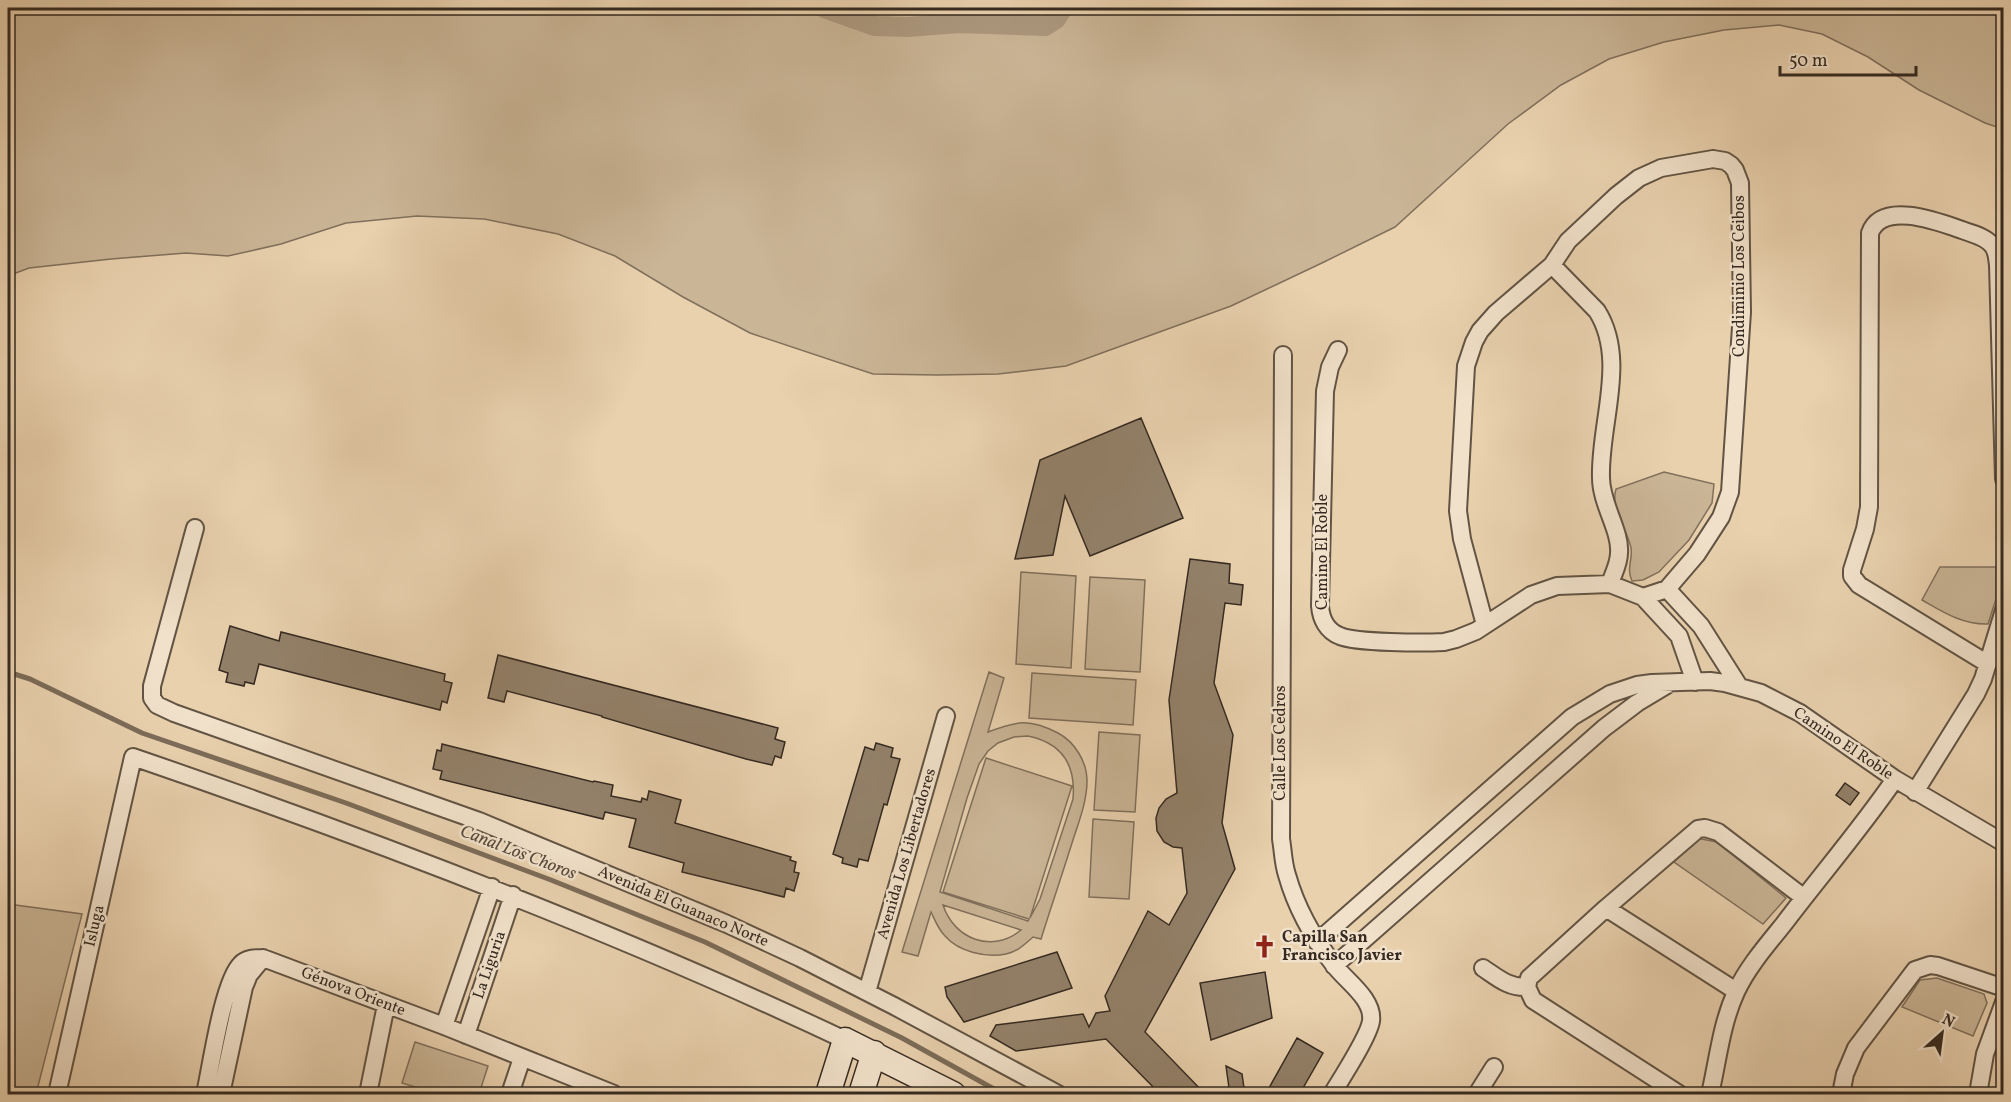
<svg xmlns="http://www.w3.org/2000/svg" width="2011" height="1102" viewBox="0 0 2011 1102" font-family="Vollkorn,serif">
	<style>
		.green { fill: #cab596; stroke: #80705c; stroke-width: 1.5; fill-rule: evenodd }
		.lines { fill: none; stroke-linecap: round; stroke-linejoin: round }
		.stream { stroke: #7c6c59; stroke-width: 5 }
		.canal { stroke: #ac987e; stroke-width: 20 }
		.building { fill: #93816a; stroke: #352a21; stroke-width: 1.5 }
		.street-casing { stroke: #625444; stroke-width: 20 }
		.secondary-casing { stroke: #352a21; stroke-width: 27 }
		.street { stroke: #f1e1ca; stroke-width: 16 }
		.secondary { stroke: #f1e1ca; stroke-width: 24 }
		.labels { text-anchor: middle; dominant-baseline: central; stroke-width: 5; stroke-linejoin: round; paint-order: stroke }
		.street-label { font-size: 16px; fill: #352a21; stroke: #f1e1ca }
		.poi-label { font-size: 16px; font-weight: bold; fill: #352a21; stroke: #f1e1ca; text-anchor: start }
		.water-label { font-size: 18px; font-style: italic; fill: #594b3d; stroke: #f1e1ca }
	</style>
	<rect width="100%" height="100%" fill="#e9d1ae"/>
	<filter id="stains"><feTurbulence type="fractalNoise" baseFrequency=".00333" numOctaves="4"/><feColorMatrix values="0 0 0 0 .2 0 0 0 0 .09 0 0 0 0 .02 0 0 0 .5 -.17"/></filter>
	<radialGradient id="worn" r=".72"><stop offset=".6" stop-color="#630" stop-opacity="0"/><stop offset="1" stop-color="#630" stop-opacity=".3"/></radialGradient>
	<path class="green" d="M8,8H2003V129L1985,123L1919,90L1868,57L1822,34L1779,25L1724,30L1664,42L1609,59L1561,85L1508,124L1395,227L1324,262L1231,306L1066,366L998,374L937,375L873,374L750,333L683,297L615,256L558,234L484,219L417,216L346,223L281,244L228,256L186,253L111,259L29,268L8,276Z
		M1664,472L1714,484L1712,503L1689,540L1659,572L1643,580L1632,581C1626,567 1633,561 1631,548C1627,528 1610,510 1616,489Z
		M1940,567H1996V599L1988,624C1963,625 1943,612 1922,600Z
		M1021,572L1076,576L1071,668L1016,664Z
		M1090,577L1145,580L1140,672L1085,669Z
		M989,672L1004,678L988,732C1017,721 1029,718 1058,733C1075,742 1087,762 1087,781C1087,802 1078,824 1072,843C1062,875 1051,907 1041,939L1033,937C1025,944 1017,952 1006,954C986,958 959,952 945,936C938,929 935,920 931,912L918,956L902,952ZM1028,736C1062,743 1076,765 1073,799L1040,899L1030,918L1072,786L986,758L943,892L1029,919L1028,921L940,892L967,798L979,764L988,751L998,743L1014,737ZM943,905L1021,930C992,954 954,939 943,905Z
		M1032,673L1136,680L1133,725L1029,718Z
		M1099,732L1140,735L1135,812L1094,810Z
		M1093,819L1134,822L1129,899L1089,897Z
		M1696,838L1717,842L1786,898L1763,924L1674,862Z
		M8,904L82,914L36,1094H8Z
		M1937,978L1984,994L1987,1003L1973,1036L1902,1007L1920,980Z
		M415,1042L488,1066L479,1094H438L402,1083Z"/>
	<g class="lines">
		<path class="stream" d="M8,672L30,679L142,733L346,803L551,880L705,942L902,1038L1003,1094"/>
		<path class="canal" d="M824,8L875,26L908,27L959,23L1045,26L1056,19L1063,8"/>
	</g>
	<path class="building" d="M1141,418L1183,518L1090,556L1065,496L1053,555L1015,559L1040,460Z
		M1190,559L1230,564L1229,583L1243,585L1241,605L1225,603L1214,683L1233,735L1222,823L1235,869L1145,1032L1206,1095H1161L1106,1039L1016,1051L990,1036L996,1025L1083,1014L1089,1027L1096,1013L1110,1011L1105,996L1148,911L1169,925L1187,893L1182,848L1173,847L1164,842L1157,831L1156,818L1159,808L1166,799L1177,793L1169,700Z
		M230,626L279,641L281,632L445,674L444,681L452,683L447,703L442,701L440,710L259,664L254,684L245,682L244,686L226,682L228,673L219,670Z
		M498,655L778,728L775,739L785,742L781,758L775,756L772,765L746,759L602,717V716L507,691L504,702L488,698Z
		M876,743L893,748L891,757L900,759L887,805L884,804L868,861L859,859L857,867L842,863L843,858L833,854L865,747L874,750Z
		M442,744L593,782L594,781L613,785L611,796L641,802L642,798L647,800L649,791L681,800L675,823L791,857L790,860L796,862L794,872L799,873L794,891L786,888L784,897L682,872L684,863L629,847L636,819L605,812L603,819L440,779L442,771L433,769L437,750L441,751Z
		M1845,783L1859,793L1850,805L1836,795Z
		M1057,952L1072,988L964,1022L947,997L945,987Z
		M1265,972L1272,1018L1211,1040L1200,983Z
		M1297,1038L1323,1053L1299,1095H1265Z
		M1226,1066L1242,1074L1245,1095H1230Z"/>
	<g class="lines">
		<defs>
			<path id="street" d="M1552,265L1597,311C1628,360 1599,424 1601,478C1601,504 1621,531 1619,553C1619,564 1613,574 1610,584
				M1338,350L1330,367L1325,391L1320,606C1321,619 1327,631 1340,636C1356,643 1424,643 1444,642L1456,639L1476,631L1531,595L1557,586L1610,584L1643,597L1679,636L1695,682
				M1283,355L1281,839C1283,850 1283,863 1287,875C1296,907 1314,939 1334,965C1346,981 1374,999 1371,1021C1369,1036 1341,1079 1332,1094
				M195,528L152,686V698L157,705L174,713L479,821L727,924L800,958L894,1006L1058,1094
				M1667,589L1701,626L1739,686
				M1485,625L1462,539L1458,511L1466,366L1474,342L1480,331L1496,313L1552,265L1568,241L1616,196L1639,178L1661,168L1713,159L1725,161L1731,165L1735,170L1740,183L1742,312L1730,492L1721,517L1697,554L1667,589L1643,597
				M1988,664L1859,585L1852,576V570L1865,529L1869,507L1870,233C1882,200 1939,222 1962,230C1972,234 1984,236 1991,244C1997,249 1997,258 1998,265L2004,479
				M1915,792L1976,694L1983,679L2004,610
				M1606,908L1736,991
				M1317,942L1572,717L1610,694L1637,685L1652,683L1710,681L1725,683L1761,693L1800,713L1895,779L2004,843
				M1334,966L1604,728L1637,703L1667,685
				M1483,968C1498,978 1509,988 1527,987
				M867,992L946,716
				M444,1026L492,887
				M466,1035L513,895
				M57,1094L133,757C375,840 614,931 845,1040
				M205,1094C211,1067 223,981 241,964C246,958 255,958 263,958L444,1026L614,1094
				M221,1094L244,987L249,975L263,958
				M368,1094L386,1005
				M510,1094L522,1058
				M1477,1094L1494,1067
				M1679,1094L1533,1000L1527,987L1529,978L1606,908L1698,829L1705,828L1718,832L1803,897
				M1710,1094C1718,1060 1721,1025 1736,992C1747,968 1766,946 1783,925C1820,876 1860,830 1895,779
				M1841,1094L1845,1074L1856,1048L1915,970L1930,965L1938,966L2004,988
				M1978,1094L1985,1054L2004,1002"/>
			<path id="secondary" d="M828,1094L845,1040L953,1094
				M861,1094L874,1053"/>
		</defs>
		<use href="#street" class="street-casing"/>
		<use href="#secondary" class="secondary-casing"/>
		<use href="#street" class="street"/>
		<use href="#secondary" class="secondary"/>
	</g>
	<defs>
		<symbol id="church-bare" viewBox="-9 -9 18 18"><path d="M-1.2-6h2.4v3.5h3.3v2.4h-3.3V6h-2.4V-.1h-3.3v-2.4h3.3Z" fill="#8f2418" stroke="#f1e1ca" stroke-width="2.5" paint-order="stroke"/></symbol>
	</defs>
	<g fill-rule="evenodd">
		<use href="#church-bare" x="1248" y="930" width="33" height="33"/>
	</g>
	<g class="labels">
		<g class="street-label">
			<text transform="translate(1740 276) rotate(-90)">Condiminio Los Ceibos</text>
			<text transform="translate(1323 552) rotate(-90)">Camino El Roble</text>
			<text transform="translate(1281 743) rotate(-90)">Calle Los Cedros</text>
			<text transform="translate(1843 744) rotate(34)">Camino El Roble</text>
			<text transform="translate(907 854) rotate(-74)">Avenida Los Libertadores</text>
			<text transform="translate(683 907) rotate(23)">Avenida El Guanaco Norte</text>
			<text transform="translate(95 926) rotate(-77)">Isluga</text>
			<text transform="translate(490 965) rotate(-71)">La Liguria</text>
			<text transform="translate(353 992) rotate(21)">Génova Oriente</text>
		</g>
		<g class="poi-label">
			<text x="1282" y="938">Capilla San<tspan x="1282" dy="18">Francisco Javier</tspan></text>
		</g>
		<g class="water-label">
			<text transform="translate(518 853) rotate(21)">Canal Los Choros</text>
		</g>
	</g>
	<rect width="2011" height="1102" fill="none" stroke="#e9d1ae" stroke-width="30"/>
	<rect x="9" y="9" width="1993" height="1084" fill="none" stroke="#352a21" stroke-width="3"/>
	<rect x="15" y="15" width="1981" height="1072" fill="none" stroke="#352a21" stroke-width="1.5"/>
	<g transform="translate(1942 1033) rotate(28)" stroke="#f1e1ca" stroke-width="4.5" paint-order="stroke">
	<path d="M0-4.5L10 22L0 15L-10 22Z" fill="#352a21"/>
	<text y="-9" font-size="16" font-weight="bold" text-anchor="middle" fill="#352a21">N</text>
	</g>
	<path d="M1780 66v9h136v-9" fill="none" stroke="#352a21" stroke-width="3"/>
	<text x="1789" y="66" font-size="18" fill="#352a21" stroke="#f1e1ca" stroke-width="4.5" paint-order="stroke">50 m</text>
	<rect width="100%" height="100%" filter="url(#stains)"/>
	<rect width="100%" height="100%" fill="url(#worn)"/>
</svg>
